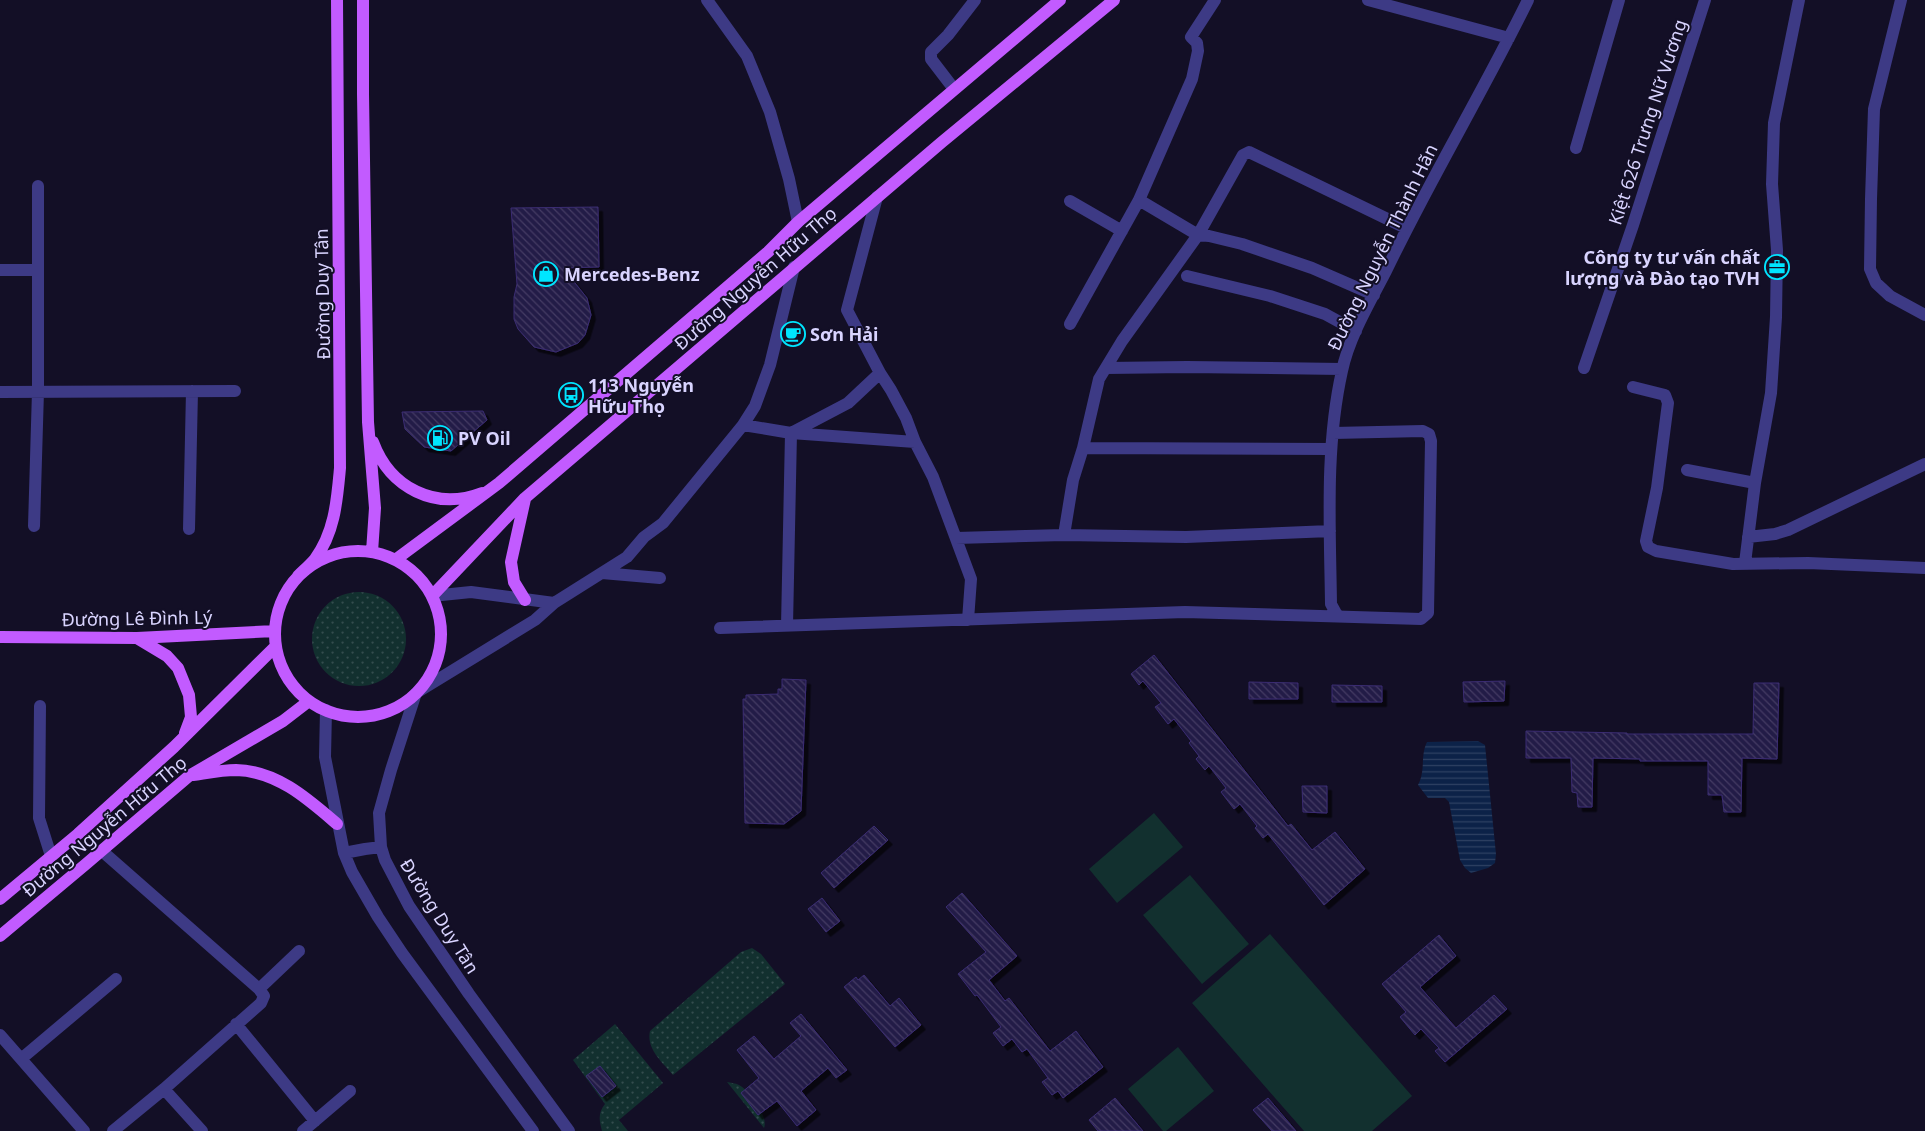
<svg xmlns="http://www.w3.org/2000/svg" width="1925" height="1131" viewBox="0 0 1925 1131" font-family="'Noto Sans',sans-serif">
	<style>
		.grass { fill: url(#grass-dots) }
		.park { fill: #12302f }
		.water { fill: url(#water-rules) }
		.building { fill: url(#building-back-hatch); stroke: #3b2d73; filter: url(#shadow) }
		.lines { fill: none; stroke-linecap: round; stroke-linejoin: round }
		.minor { stroke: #3d3a85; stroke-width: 12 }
		.major { stroke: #c25bff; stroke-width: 12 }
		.labels { text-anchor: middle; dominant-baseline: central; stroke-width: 4; stroke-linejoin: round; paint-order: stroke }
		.street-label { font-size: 18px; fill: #d9d4ff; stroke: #130f26 }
		.poi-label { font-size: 18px; font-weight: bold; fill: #d9d4ff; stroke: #130f26; text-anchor: start }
	</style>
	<defs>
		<pattern id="grass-dots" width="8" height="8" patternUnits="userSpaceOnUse" patternTransform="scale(1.25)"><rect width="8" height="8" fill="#12302f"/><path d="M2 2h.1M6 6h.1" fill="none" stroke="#344d4e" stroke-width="1.8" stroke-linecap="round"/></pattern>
		<pattern id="water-rules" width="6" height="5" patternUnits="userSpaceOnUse" patternTransform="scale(1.25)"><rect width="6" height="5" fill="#0c2248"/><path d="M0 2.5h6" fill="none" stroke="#2f4163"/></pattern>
		<pattern id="building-back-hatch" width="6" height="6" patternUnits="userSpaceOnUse" patternTransform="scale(1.25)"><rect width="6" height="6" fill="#241b47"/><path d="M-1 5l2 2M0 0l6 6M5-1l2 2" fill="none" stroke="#433b63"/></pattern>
		<filter id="shadow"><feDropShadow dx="4.5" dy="4.5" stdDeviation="0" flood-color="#0009"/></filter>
	</defs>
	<rect width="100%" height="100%" fill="#130f26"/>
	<path class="grass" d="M312 639a47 47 0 1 1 94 0a47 47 0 1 1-94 0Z
		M752,948L761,954L785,984L673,1075C662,1062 646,1049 650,1031L741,952Z
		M615,1024L663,1083L619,1120L628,1131H602C599,1120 598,1113 605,1104L573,1060Z
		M727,1082C731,1083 735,1083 739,1085C749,1090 769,1117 764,1128Z"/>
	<path class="park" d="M1154,813L1183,847L1117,903L1089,869Z
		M1190,875L1249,944L1202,984L1143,915Z
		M1270,934L1412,1096L1372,1131H1304L1192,1003Z
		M1178,1047L1214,1091L1166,1131H1163L1128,1089Z"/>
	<path class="water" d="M1478,741L1485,745L1496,854L1495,863L1488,868L1471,873L1465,868L1460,860L1449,802L1445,798H1428L1418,785C1426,770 1420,756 1427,742Z"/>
	<path class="building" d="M598,207L599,267L563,268L587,298L591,315L585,335L578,343L556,352L534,347L518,329L514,319V297L517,284L511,208Z
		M483,411L487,420L451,451L424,447L405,429L402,412Z
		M1154,655L1288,826L1291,824L1312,850L1335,832L1365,869L1324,905L1268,834L1263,838L1255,828L1257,826L1240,804L1234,809L1221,792L1226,788L1209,766L1205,770L1196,759L1199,756L1189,743L1191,741L1174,719L1168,724L1155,707L1161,703L1143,681L1139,685L1131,674Z
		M782,679L806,680L801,811L784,824L745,823L743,699H746V695L778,694V689H782Z
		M1505,681L1504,701L1464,702L1463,682Z
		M1249,682L1298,683V699H1249Z
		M1754,683H1779L1777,759L1742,758L1741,812H1724L1722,795H1708V761H1640V759L1593,758L1592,807H1578L1577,793L1572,792L1571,758H1526V731L1627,733V734H1753Z
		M1332,685L1382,686V702H1332Z
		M1302,786H1327V813L1303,812Z
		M874,826L888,840L834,888L821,873Z
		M962,893L1017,956L989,980L1005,1001L1009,998L1050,1051L1076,1031L1103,1067L1063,1098L1058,1091L1052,1095L1042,1082L1048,1078L1027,1049L1022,1052L1012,1039L1003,1046L993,1033L1001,1027L977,995L975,996L958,974L986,952L946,907Z
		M822,898L840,921L826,932L808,909Z
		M1439,935L1456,956L1420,987L1456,1028L1494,995L1507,1009L1445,1062L1435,1051L1439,1048L1421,1029L1415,1035L1400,1017L1406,1012L1382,984Z
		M864,975L890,1006L899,998L921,1025L895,1047L844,987L856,977L858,980Z
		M801,1014L847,1070L836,1078L828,1068L801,1091L816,1110L797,1126L777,1101L758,1115L741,1093L759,1078L737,1050L754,1036L774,1059L801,1036L790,1023Z
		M600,1066L616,1086L602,1097L586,1076Z
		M1115,1098L1143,1131H1098L1089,1120Z
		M1268,1098L1296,1131H1272L1253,1110Z"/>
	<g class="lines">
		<path class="minor" d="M707,0L747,56L770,112L789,179L798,222
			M1368,0L1509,38
			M1901,0L1874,109L1871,199L1870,269L1876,283L1890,296L1925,315
			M954,89L931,59V52L948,35L975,0
			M1576,148L1619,0
			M877,197L847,310L880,373L891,390L906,418L915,442L933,477L971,579L968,620
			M1139,200L1198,235L1209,236L1242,244L1312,268L1374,295
			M1070,201L1122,231
			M0,270H37
			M1187,276L1270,296L1325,314L1356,331
			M1070,324L1139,200L1192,79L1198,51L1197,43L1191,37L1215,0
			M1106,368L1187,367L1342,369
			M1584,368L1633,225L1705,0
			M1633,387L1665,395L1668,403L1657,488L1646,541L1648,547L1656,551L1733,564L1808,563L1925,568
			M0,392L235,391
			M743,425L791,433L915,442
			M791,433L848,403L880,373
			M1083,448L1331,449
			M1687,470L1755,483
			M34,526L38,391V186
			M189,529L192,391
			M1064,535L1073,480L1083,448L1099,379L1122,341L1198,235L1243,155L1249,152L1406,228
			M1748,537L1775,534L1788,530L1925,464
			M956,538L1064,535L1186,537L1330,531
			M1745,563L1755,483L1771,393L1776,317L1777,250L1772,184L1774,123L1799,0
			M602,573L660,578
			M432,596L471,592L554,603
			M1337,615L1331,604C1330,527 1325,447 1342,371C1349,337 1370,302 1386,271C1430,179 1483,92 1528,0
			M787,626L791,433
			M720,628L1185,612L1421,619L1428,613L1431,441L1429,434L1423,431L1333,433
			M40,706L39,818L51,856
			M326,710L325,757L344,853L352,872L378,917L402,953L533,1131
			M102,851L259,989L264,996L261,1003L164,1089L113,1131
			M344,853L365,849L381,847
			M259,989L299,951
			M236,1024L315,1121
			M0,1035L84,1131
			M21,1059L116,979
			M164,1089L202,1131
			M303,1131L350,1091
			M569,1131L469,994L409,906L385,860L381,847L379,813L391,770L416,693L535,620L554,603L627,557L644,537L663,523L743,425L755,406L770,365L794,267"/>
		<path class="major" d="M363,0V94L368,422L375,508L372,552
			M373,442C390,488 435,511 482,493
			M275 634a83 83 0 1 1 166 0a83 83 0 1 1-166 0Z
			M395,560L499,483L768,252L798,222L1060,0
			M298,576C304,570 310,565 315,559C335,532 337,500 340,468L337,0
			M432,596L525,498L942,142L1114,0
			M525,600L514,582L511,562L525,499
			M0,637L137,638L275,631
			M137,638L167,656L178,668L189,695L191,717L185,733
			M193,775C207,773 222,770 236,770C277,771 308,799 337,824
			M0,899L78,834L174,747L276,646
			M0,936L86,864L189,776L283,721L309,701"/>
	</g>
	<defs>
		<symbol id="office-ring" viewBox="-11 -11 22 22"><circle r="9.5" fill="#130f26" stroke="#00e5ff" stroke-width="1.5"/><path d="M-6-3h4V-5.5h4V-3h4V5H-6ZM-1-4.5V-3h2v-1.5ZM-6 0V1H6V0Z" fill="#00e5ff"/></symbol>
		<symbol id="shop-ring" viewBox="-11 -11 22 22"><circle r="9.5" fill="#130f26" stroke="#00e5ff" stroke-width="1.5"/><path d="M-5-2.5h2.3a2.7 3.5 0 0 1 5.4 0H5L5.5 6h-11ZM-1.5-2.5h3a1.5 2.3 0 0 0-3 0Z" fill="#00e5ff"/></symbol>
		<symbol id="cafe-ring" viewBox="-11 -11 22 22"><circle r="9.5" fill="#130f26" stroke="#00e5ff" stroke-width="1.5"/><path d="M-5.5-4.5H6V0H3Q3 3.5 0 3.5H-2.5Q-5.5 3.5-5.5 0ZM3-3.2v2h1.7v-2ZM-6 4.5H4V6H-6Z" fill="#00e5ff"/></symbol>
		<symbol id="bus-ring" viewBox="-11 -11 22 22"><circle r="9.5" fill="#130f26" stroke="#00e5ff" stroke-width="1.5"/><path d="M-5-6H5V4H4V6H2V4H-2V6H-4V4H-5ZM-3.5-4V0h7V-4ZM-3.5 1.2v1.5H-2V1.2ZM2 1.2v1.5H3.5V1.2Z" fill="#00e5ff"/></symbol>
		<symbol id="fuel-ring" viewBox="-11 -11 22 22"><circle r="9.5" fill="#130f26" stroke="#00e5ff" stroke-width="1.5"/><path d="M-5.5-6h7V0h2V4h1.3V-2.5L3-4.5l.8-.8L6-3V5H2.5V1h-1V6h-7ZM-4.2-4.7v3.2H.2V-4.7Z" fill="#00e5ff"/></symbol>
	</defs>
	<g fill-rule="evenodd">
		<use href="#office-ring" x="1763" y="253" width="28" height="28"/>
		<use href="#shop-ring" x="532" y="260" width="28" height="28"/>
		<use href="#cafe-ring" x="779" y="320" width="28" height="28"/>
		<use href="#bus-ring" x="557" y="381" width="28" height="28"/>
		<use href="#fuel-ring" x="426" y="424" width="28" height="28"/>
	</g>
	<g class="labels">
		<g class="street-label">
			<text transform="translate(1647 122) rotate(-72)">Kiệt 626 Trưng Nữ Vương</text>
			<text transform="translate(1382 247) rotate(-64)">Đường Nguyễn Thành Hãn</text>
			<text transform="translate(755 278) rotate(-41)">Đường Nguyễn Hữu Thọ</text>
			<text transform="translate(322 294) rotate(-91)">Đường Duy Tân</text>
			<text transform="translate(137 618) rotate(-1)">Đường Lê Đình Lý</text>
			<text transform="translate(104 826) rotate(-40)">Đường Nguyễn Hữu Thọ</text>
			<text transform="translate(440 916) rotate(58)">Đường Duy Tân</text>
		</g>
		<g class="poi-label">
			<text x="1760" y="257" text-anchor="end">Công ty tư vấn chất<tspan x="1760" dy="21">lượng và Đào tạo TVH</tspan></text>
			<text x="564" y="274">Mercedes-Benz</text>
			<text x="810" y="334">Sơn Hải</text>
			<text x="588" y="385">113 Nguyễn<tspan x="588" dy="21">Hữu Thọ</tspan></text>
			<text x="458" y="438">PV Oil</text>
		</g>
	</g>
</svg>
